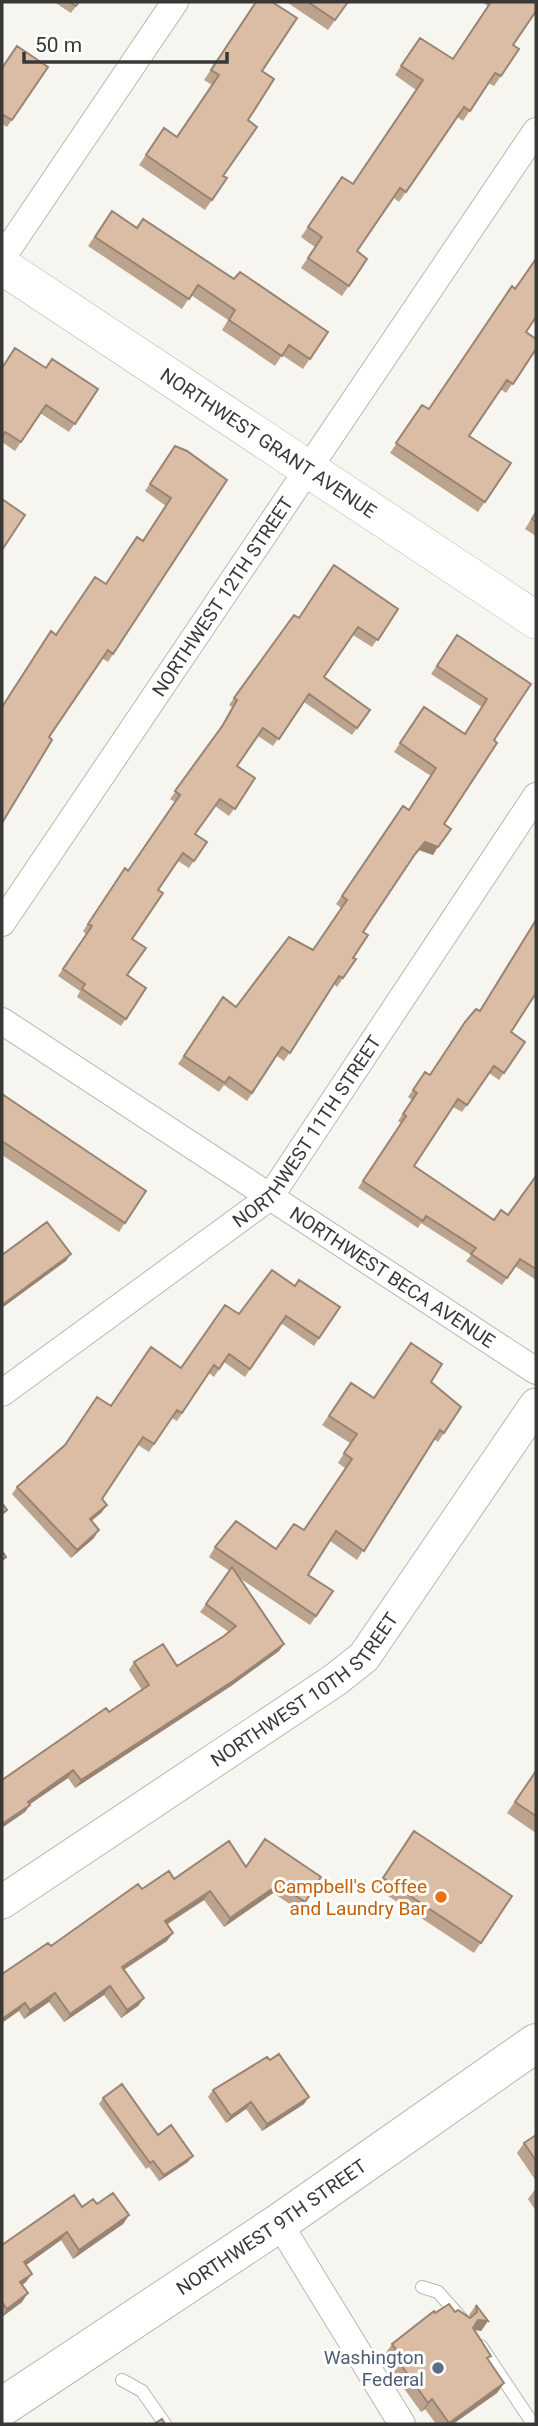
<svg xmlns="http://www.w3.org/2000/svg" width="538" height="2426" viewBox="0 0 538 2426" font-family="Roboto,sans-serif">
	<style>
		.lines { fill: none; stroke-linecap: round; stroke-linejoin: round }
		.service-casing { stroke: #b9b8b3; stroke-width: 14 }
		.minor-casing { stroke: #b9b8b3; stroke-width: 28 }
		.tertiary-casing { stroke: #b9b8b3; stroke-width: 35 }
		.secondary-casing { stroke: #b9b8b3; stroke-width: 38 }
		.primary-casing { stroke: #b9b8b3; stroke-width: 40 }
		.service { stroke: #fff; stroke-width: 12 }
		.minor { stroke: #fff; stroke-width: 26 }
		.tertiary { stroke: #fff; stroke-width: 33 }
		.secondary { stroke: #fff; stroke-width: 37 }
		.primary { stroke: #fff; stroke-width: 38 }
		.wall { fill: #bba38d }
		.shaded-wall { fill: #998473 }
		.building { fill: #dabda4; stroke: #998473; stroke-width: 2 }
		.food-dot { fill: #e8710a; stroke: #fff; stroke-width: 2.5 }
		.service-dot { fill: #5c6f8a; stroke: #fff; stroke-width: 2.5 }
		.labels { text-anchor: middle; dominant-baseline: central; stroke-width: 6; stroke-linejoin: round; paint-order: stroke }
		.street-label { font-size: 19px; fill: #383836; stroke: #fff }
		.food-label { font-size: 19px; fill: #c56008; stroke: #fff; text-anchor: end }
		.service-label { font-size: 19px; fill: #4e5e75; stroke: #fff; text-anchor: end }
	</style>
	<rect width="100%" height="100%" fill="#f6f5ef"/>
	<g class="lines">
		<defs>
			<path id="service" d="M422,2287L438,2292L462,2319
				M481,2346L533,2424
				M122,2380L142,2391L165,2424"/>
			<g id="minor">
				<path d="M2,258L175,2"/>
				<path id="s1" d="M2,923L536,131"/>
				<path id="s2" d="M2,1021L536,1371"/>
				<path id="s3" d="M2,1393L270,1197L536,796"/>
				<path d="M279,2223L402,2424"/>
			</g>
			<g id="tertiary">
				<path id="s4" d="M2,1902L335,1680L364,1657L536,1405"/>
			</g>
			<g id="secondary">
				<path id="s5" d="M2,266L536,620"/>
			</g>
			<g id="primary">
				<path id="s6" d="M2,2407L279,2223L536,2043"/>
			</g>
		</defs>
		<use href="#service" class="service-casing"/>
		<use href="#minor" class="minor-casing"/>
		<use href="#tertiary" class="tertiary-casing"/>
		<use href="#secondary" class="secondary-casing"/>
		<use href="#primary" class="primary-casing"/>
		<use href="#service" class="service"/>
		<use href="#minor" class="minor"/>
		<use href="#tertiary" class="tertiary"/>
		<use href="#secondary" class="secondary"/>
		<use href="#primary" class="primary"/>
	</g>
	<path class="wall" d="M54,2H79L71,13Z
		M256,2L262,71L248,120L223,176L227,178L205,210L139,165L164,128L176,137L212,85L204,80Z
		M289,2H348L328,30L288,3Z
		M482,2H536L513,45L501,76L494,86L488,83L463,121L457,117L399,202L394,198L357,251L367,259L342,296L301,268L315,247L301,237L342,177L352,184L416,90L395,75L420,38L453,59L488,6Z
		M48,67L7,127L2,124V68Z
		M112,211L137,228L234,279L328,332L303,369L282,355L275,366L222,330L228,320L191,295L182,309L88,246Z
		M526,332L536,349L506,393L500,389L469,436L511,463L478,512L390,453L422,405L428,409Z
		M2,368H45L98,389L69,432L40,413L15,451L2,442Z
		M175,446L227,480L113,654L108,662L102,658L49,737L56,635L106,584L143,541L166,506L145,491Z
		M536,511V536L525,529Z
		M398,609L372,647L353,635L324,677L370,710L352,735L304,702L273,746L258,736L237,766L255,778L229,816L215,806L195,834L207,842L189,868L178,861L158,890L132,939L127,975L146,988L121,1026L77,997L80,991L58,976L86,934L83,931L125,868L128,870L175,802L170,799L218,732L232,707L229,705L294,615L298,618Z
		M457,635L531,684L494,740L444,824L433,855L419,850L411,861L363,932L353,958L356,959L337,987L334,984L284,1061L277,1056L247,1101L224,1085L219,1092L178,1064L223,997L236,1007L313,950L341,908L336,904L397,814L409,810L431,776L394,752L424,707L465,734L482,707L431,674Z
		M511,1032L525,1042L499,1080L489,1073L462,1112L453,1107L414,1166L494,1220L508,1215L536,1176V1280L515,1266L502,1285L466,1261L471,1255L421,1223L418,1228L358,1188L401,1123L398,1121L412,1100L408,1097L425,1072L430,1075Z
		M2,1094L146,1191L119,1232L2,1155Z
		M295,1286L340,1307L314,1346L281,1323L245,1377L224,1362L214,1377L209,1373L177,1421L172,1418L149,1452L138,1445L102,1499L107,1505L101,1513L91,1521L94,1538L71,1558L12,1494L17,1487L111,1406L181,1368L239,1314Z
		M431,1382L461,1407L438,1442L434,1439L357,1560L330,1541L308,1575L333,1591L310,1625L238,1577L284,1644L279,1651L231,1686L75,1788L68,1778L30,1804L25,1812L2,1780L109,1712L142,1690L129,1670L134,1662L177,1666L229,1632L200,1612L230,1571L209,1557L215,1547L276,1549L304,1530L345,1468L338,1463L350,1443L322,1425L351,1383L374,1398Z
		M536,1770V1833L507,1813Z
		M414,1831L512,1896L474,1953L376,1888Z
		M246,1867L321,1877L299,1910L273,1893L224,1927L204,1900L168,1924L167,1941L124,1970L144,1998L138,2006L121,2018L104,1995L64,2022L49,2002L24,2019L19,2011L51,1946L142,1889L174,1879Z
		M270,2060L304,2104L262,2131L246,2109L226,2123L208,2097L213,2090Z
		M103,2098L158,2135L188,2162L159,2181L149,2167L146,2169L99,2104Z
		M536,2135V2181L517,2153L524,2143Z
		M536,2188V2211L528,2199Z
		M97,2204L129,2215L123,2224L73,2259L61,2240L26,2265V2282L22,2285V2302L2,2317V2245L82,2207Z
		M476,2305L488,2321L481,2331L474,2330L488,2360L504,2383L497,2393L453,2424H436L425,2409L421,2412L387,2365L390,2361L385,2354L392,2344L435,2313L455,2312L470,2317L469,2315Z"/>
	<path class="shaded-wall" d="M425,842L438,847L433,855L419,850L409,863Z
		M71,1254L66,1261L2,1308V1305Z
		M107,1505L101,1513L84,1527L90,1519Z
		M99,1530L94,1538L71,1558L77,1550Z
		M284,1644L279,1651L231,1686L75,1788L81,1780Z
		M73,1770L68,1778L23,1809L28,1802Z
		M30,1805L25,1812L2,1828V1824Z
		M279,1884L273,1893L224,1927L230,1918Z
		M210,1891L204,1900L159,1929L165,1921Z
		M173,1933L167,1941L115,1975L122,1967Z
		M110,1986L104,1995L64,2022L70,2014Z
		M55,1993L49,2002L24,2019L30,2010Z
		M144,1998L138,2006L121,2018L127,2010Z
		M25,2003L19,2011L2,2023V2019Z
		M309,2097L304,2104L262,2131L267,2124Z
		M251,2102L246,2109L226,2123L231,2116Z
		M193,2156L188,2162L159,2181L164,2175Z
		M129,2215L123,2224L73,2259L79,2250Z
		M67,2232L61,2240L18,2271L24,2262Z
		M32,2274L26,2282L14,2291L20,2282Z
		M28,2293L22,2302L2,2317L7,2309Z
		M478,2320L488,2321L481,2331L471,2329Z
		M504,2383L497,2393L453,2424H447Z
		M432,2399L425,2409L421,2412L428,2403Z"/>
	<path class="building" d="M69,2H79L76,6Z
		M256,2H272L297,18L262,71L274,79L248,120L257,127L223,176L227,178L212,200L146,155L164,128L177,137L219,75L211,70Z
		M308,2H348L335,20Z
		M491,2H536V11L513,45L519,49L501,76L495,73L470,111L464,107L406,192L400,188L357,251L367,259L349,286L308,258L322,237L308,227L342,177L353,184L423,80L401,66L420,38L453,59Z
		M17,46L48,67L12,120L2,114V68Z
		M112,211L137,228L143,219L234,279L240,272L328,332L310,359L289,345L282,356L229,320L235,310L198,285L189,299L95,237Z
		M536,259V317L526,332L536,339V349L513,384L507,380L469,436L511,463L485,502L396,443L422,405L429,409L512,286L515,289Z
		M15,348L46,368L52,359L98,389L75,424L46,405L21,442L5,432L2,437V368Z
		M175,446L187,451L227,480L113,654L108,650L49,737L52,740L2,823V707L51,631L56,635L95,577L106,584L137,537L143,541L171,498L150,484Z
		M2,499L25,515L2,550Z
		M536,512V522L532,519Z
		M334,565L398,609L378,640L358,627L324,677L370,710L357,728L309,694L279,739L263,728L237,766L255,778L235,809L220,799L195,834L207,842L194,861L183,853L158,890L163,893L132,939L146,948L127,975L146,988L126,1019L82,989L85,984L63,969L92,926L88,924L125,868L128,871L180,795L175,791L223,725L237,700L234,698L294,615L299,618Z
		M457,635L531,684L494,740L497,743L444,824L451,829L438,847L425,842L415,854L363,932L368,935L353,958L356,959L343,978L339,976L290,1053L282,1047L252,1093L229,1077L225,1083L184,1056L223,997L236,1007L289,937L313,950L347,900L342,896L403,806L409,810L436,768L400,743L424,707L465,734L487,699L437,666Z
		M536,920V993L511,1032L525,1042L504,1073L494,1066L467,1105L458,1099L414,1166L494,1220L501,1210L508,1215L536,1176V1269L520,1259L507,1278L471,1254L476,1248L426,1216L423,1221L363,1181L406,1116L403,1114L417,1093L413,1090L425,1072L430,1075L465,1022L476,1009L480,1011Z
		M2,1094L146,1191L125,1223L2,1141Z
		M47,1222L71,1254L2,1305V1255Z
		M272,1270L295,1286L299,1280L340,1307L319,1338L286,1316L250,1369L229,1354L219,1369L214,1365L182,1413L177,1410L154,1444L143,1437L102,1499L107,1505L90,1519L99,1530L77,1550L17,1487L65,1445L97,1397L111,1406L151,1347L181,1368L225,1305L239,1314Z
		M411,1343L442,1364L431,1382L461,1407L444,1433L440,1430L364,1551L336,1531L308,1575L333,1591L316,1616L215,1547L236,1521L276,1549L294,1524L304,1530L352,1459L344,1453L357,1434L329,1416L351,1383L374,1398Z
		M2,1503L7,1510L2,1514Z
		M2,1551L6,1557L2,1560Z
		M232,1567L284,1644L236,1679L81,1780L73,1770L28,1802L30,1805L2,1824V1780L106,1708L109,1712L149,1685L134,1662L163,1644L177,1666L224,1636L236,1626L206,1604Z
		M536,1771V1816L515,1802Z
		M414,1831L512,1896L481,1943L383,1878Z
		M265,1839L321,1877L305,1902L279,1884L230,1918L210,1891L165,1921L173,1933L122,1967L144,1998L127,2010L110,1986L70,2014L55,1993L30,2010L25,2003L2,2019V1974L48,1943L51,1946L138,1884L142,1889L169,1871L174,1879L229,1841L246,1867Z
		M279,2054L309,2097L267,2124L251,2102L231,2116L213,2090L267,2057L270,2060Z
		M122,2084L158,2135L171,2125L193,2156L164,2175L153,2161L150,2163L103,2098Z
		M536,2135V2161L524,2143Z
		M113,2193L129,2215L79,2250L67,2232L24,2262L32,2274L20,2282L28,2293L7,2309L2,2302V2245L74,2195L82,2207L93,2199L97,2204Z
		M449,2304L455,2312L458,2310L470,2318L477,2312L476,2305L488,2321L478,2320L473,2328L491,2356L487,2358L504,2383L449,2423L432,2399L428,2403L394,2355L398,2352L392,2344L434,2311L435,2313Z
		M162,2419L165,2424H154Z"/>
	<circle class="food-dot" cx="441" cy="1897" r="7"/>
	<circle class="service-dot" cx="438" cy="2368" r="7"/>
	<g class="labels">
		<g class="street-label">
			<text stroke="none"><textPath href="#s5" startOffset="320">NORTHWEST GRANT AVENUE</textPath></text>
			<text stroke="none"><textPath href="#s1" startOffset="394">NORTHWEST 12TH STREET</textPath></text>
			<text stroke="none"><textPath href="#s3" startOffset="406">NORTHWEST 11TH STREET</textPath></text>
			<text stroke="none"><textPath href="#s2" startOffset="467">NORTHWEST BECA AVENUE</textPath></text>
			<text stroke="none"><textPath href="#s4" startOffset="371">NORTHWEST 10TH STREET</textPath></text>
			<text stroke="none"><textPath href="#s6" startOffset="324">NORTHWEST 9TH STREET</textPath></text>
		</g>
		<g class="food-label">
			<text x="427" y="1886">Campbell's Coffee<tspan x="427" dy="22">and Laundry Bar</tspan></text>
		</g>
		<g class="service-label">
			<text x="424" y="2357">Washington<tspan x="424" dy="22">Federal</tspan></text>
		</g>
	</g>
	<rect width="538" height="2426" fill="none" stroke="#383836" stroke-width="7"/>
	<path d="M24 52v10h203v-10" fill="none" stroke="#383836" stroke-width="3.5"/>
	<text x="35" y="52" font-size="21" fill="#383836" stroke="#ffffff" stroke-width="5" paint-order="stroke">50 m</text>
</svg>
